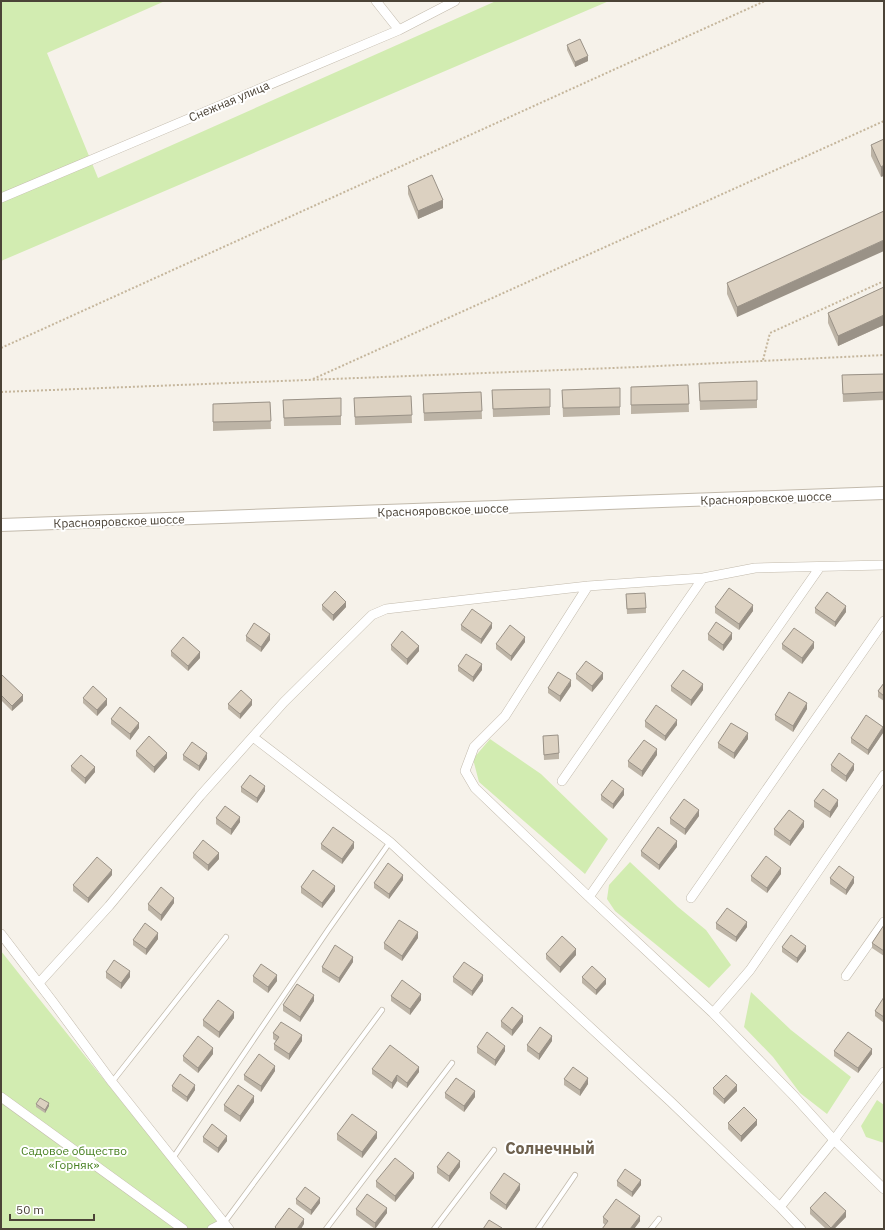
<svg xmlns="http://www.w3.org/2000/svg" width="885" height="1230" viewBox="0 0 885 1230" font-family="'IBM Plex Sans',sans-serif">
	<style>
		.green { fill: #d2ecb1 }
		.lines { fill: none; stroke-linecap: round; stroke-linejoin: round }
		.service-casing { stroke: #c2baac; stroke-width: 6 }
		.minor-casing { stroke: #c2baac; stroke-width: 10 }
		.tertiary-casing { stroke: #c2baac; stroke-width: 14 }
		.path { stroke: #c5b69c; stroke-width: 2; stroke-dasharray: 2 2; stroke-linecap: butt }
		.service { stroke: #fff; stroke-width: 4.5 }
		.minor { stroke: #fff; stroke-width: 9 }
		.tertiary { stroke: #fff; stroke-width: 12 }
		.wall { fill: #bdb4a6 }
		.shaded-wall { fill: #9a9287 }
		.building { fill: #dcd1c1; stroke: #9a9287 }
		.labels { text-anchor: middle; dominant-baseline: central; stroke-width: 4; stroke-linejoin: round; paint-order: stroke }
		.street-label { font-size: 12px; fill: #4b4337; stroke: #fff }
		.park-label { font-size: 12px; fill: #4a8225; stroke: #fff }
		.district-label { font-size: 16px; font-weight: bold; fill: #6e614e; stroke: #fff }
	</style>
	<rect width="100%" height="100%" fill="#f6f2ea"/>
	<path class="green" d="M1,1H165L47,53L98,178L496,1H609L1,261Z
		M490,739L541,774L608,839L585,874L479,782L473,759Z
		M630,862L678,907L706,930L731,965L709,988L615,911L607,899L609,885Z
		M1,951L24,980L224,1229H1Z
		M751,992L791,1030L851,1077L827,1114L800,1093L773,1057L744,1027Z
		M877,1100L884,1105V1143L866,1137L861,1126Z"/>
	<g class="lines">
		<defs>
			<path id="service" d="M112,1082L226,937
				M173,1158L328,930L390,842
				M224,1223L382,1010
				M326,1229L452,1063
				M434,1229L494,1150
				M538,1229L575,1175
				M651,1229L659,1219"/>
			<path id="minor" d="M376,1L399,30
				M1,198L399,30L455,1
				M588,586L505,716L474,747L465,771L475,788L589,897L713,1013L795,1097L834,1140L884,1189
				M253,737L390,842L671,1102L780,1207L801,1229
				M562,781L703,578
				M589,897L820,567
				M691,898L884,621
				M1,934L53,1002L112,1082L229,1229
				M846,976L884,922
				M39,983L109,906L200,796L284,702L372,615L386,609L588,586L703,578L755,568L884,565
				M713,1013L750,970L884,775
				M1,1097L183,1229
				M780,1207L834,1140L884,1072
				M212,1229L224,1223"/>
			<path id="tertiary" d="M1,525L884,493"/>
		</defs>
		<use href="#service" class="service-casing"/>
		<use href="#minor" class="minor-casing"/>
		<use href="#tertiary" class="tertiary-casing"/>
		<path class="path" d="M1,348L765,1
			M763,360L770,333L884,281
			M313,379L884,121
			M1,392L638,367L884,355"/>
		<use href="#service" class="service"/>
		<use href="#minor" class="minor"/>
		<use href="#tertiary" class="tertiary"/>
	</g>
	<path class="wall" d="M567,45L588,61L575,67L567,50Z
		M884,139L881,177L871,156V145Z
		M408,186L443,208L418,219L408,194Z
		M884,211L737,317L727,294V283Z
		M884,287V325L838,346L828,323V313Z
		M884,374V400L843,402L842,375Z
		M757,381V408L700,410L699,383Z
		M688,385L689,412L631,414V387Z
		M620,388V415L563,417L562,390Z
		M550,389V415L493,417L492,390Z
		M481,392L482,419L424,421L423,394Z
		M411,396L412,423L355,425L354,398Z
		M341,398V425L284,426L283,400Z
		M270,402L271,429L213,431V404Z
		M626,594L646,608V613L627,614Z
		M322,605L346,607L333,621L322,610Z
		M715,607L753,611L739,630L715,613Z
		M815,608L846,612L835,627L815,613Z
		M461,625L492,628L481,644L461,630Z
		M708,634L732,639L723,651L708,640Z
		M246,636L270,640L261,652L246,641Z
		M525,642L511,661L496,649V644Z
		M782,644L814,648L802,664L782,649Z
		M391,645L419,651L407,665L391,650Z
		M171,651L200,658L188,671L171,656Z
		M458,666L482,670L473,682L458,671Z
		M576,674L603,679L592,692L576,679Z
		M1,675L23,701L12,711L1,700Z
		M884,683V701L878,697V691Z
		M571,686L560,702L548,693V688Z
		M671,686L703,690L691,706L671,691Z
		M83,698L107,705L97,716L83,703Z
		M228,704L252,705L240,719L228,709Z
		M807,709L793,732L775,720V715Z
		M111,719L139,728L130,740L111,724Z
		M645,721L677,725L665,741L645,727Z
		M883,733L868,755L851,743V738Z
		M543,736L559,753V759L544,760Z
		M748,739L734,759L718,748V743Z
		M136,751L167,758L154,773L136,756Z
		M183,755L207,759L199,771L183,760Z
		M657,755L642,777L628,767V761Z
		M831,765L854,770L846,782L831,771Z
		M71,766L95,772L85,784L71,771Z
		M241,787L265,791L257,803L241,792Z
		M601,795H624L613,809L601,800Z
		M814,801L838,806L830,818L814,807Z
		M699,816L685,835L670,824V818Z
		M216,818L240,822L231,835L216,824Z
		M804,827L790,846L774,835V829Z
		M321,844L354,848L342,864L321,849Z
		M677,847L659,870L641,856V851Z
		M193,853L219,859L208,871L193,858Z
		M781,874L767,893L751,881V876Z
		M112,875L88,903L73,891V885Z
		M830,878L854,883L846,895L830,884Z
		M403,880L389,899L374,888V883Z
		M301,887L335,891L322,908L301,893Z
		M174,903L161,921L148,910V904Z
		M716,923L747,927L736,942L716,929Z
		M884,925V956L872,948V943Z
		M418,938L402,961L384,949V943Z
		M158,939L146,955L133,945V940Z
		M782,947L806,951L797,963L782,952Z
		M546,954L576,955L560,973L546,959Z
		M353,962L339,983L322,972V967Z
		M106,972L130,977L121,989L106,978Z
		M253,976L277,981L268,993L253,982Z
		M453,977L483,981L472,996L453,982Z
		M582,977L606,984L596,995L582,983Z
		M391,996L421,1000L410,1015L391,1001Z
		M884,997V1023L875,1016V1011Z
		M314,1001L300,1022L283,1011V1005Z
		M234,1018L219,1038L203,1026V1020Z
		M501,1021L523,1022L512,1036L501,1027Z
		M273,1033L302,1041L289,1060L274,1050V1044L276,1041L273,1039Z
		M552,1041L539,1060L527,1051V1045Z
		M477,1047L505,1051L495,1066L477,1053Z
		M834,1051L872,1054L858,1073L834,1056Z
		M213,1054L198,1073L183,1061V1056Z
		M372,1069L419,1072L407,1088L397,1081L392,1089L372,1074Z
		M275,1071L261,1092L244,1080V1075Z
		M564,1079L588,1084L580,1096L564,1085Z
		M172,1086L195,1090L187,1102L172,1091Z
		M713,1088L737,1091L724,1104L713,1094Z
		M445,1093L475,1097L464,1112L445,1098Z
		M254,1102L240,1122L224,1111V1105Z
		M36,1104L49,1106L45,1113L36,1107Z
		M728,1123L757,1125L741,1142L728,1129Z
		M337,1134L377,1138L362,1158L337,1140Z
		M203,1137L227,1141L218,1153L203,1142Z
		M437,1167H460L449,1182L437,1173Z
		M414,1178L395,1202L376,1187V1181Z
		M617,1181L641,1185L632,1197L617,1186Z
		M520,1190L506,1210L490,1199V1193Z
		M296,1199L320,1203L311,1215L296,1204Z
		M810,1208L846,1217L834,1229H826L810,1214Z
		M356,1209L387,1213L375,1229L356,1215Z
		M603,1217L640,1221L634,1229H602L605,1225L603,1223Z"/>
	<path class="shaded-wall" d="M588,56V61L575,67V62Z
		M884,165V176L881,177V167Z
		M443,200V208L418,219V211Z
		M884,240V251L737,317V307Z
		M884,315V325L838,346V336Z
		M346,602V607L333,621V615Z
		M753,605V611L739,630V624Z
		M846,606V612L835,627V622Z
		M492,623V628L481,644V639Z
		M732,633V639L723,651V645Z
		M270,634V640L261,652V647Z
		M525,637V642L511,661V656Z
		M814,642V648L802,664V658Z
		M419,646V651L407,665V659Z
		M200,652V658L188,671V666Z
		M482,664V670L473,682V677Z
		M603,673V679L592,692V686Z
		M571,680V686L560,702V696Z
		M703,684V690L691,706V700Z
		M23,695V701L12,711V706Z
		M107,699V705L97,716V710Z
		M252,700V705L240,719V714Z
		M807,703V709L793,732V726Z
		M677,720V725L665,741V736Z
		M139,723V728L130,740V734Z
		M883,727V733L868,755V750Z
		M748,733V739L734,759V753Z
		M657,749V755L642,777V771Z
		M167,753V758L154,773V767Z
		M207,753V759L199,771V766Z
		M854,764V770L846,782V776Z
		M95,767V772L85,784V778Z
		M265,786V791L257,803V798Z
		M624,789V795L613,809V804Z
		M838,800V806L830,818V812Z
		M699,810V816L685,835V829Z
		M240,817V822L231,835V829Z
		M804,821V827L790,846V841Z
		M677,841V847L659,870V865Z
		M354,842V848L342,864V859Z
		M219,853V859L208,871V865Z
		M781,868V874L767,893V888Z
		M112,870V875L88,903V898Z
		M403,875V880L389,899V894Z
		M854,877V883L846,895V890Z
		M335,886V891L322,908V903Z
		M174,898V903L161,921V915Z
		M747,922V927L736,942V937Z
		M418,932V938L402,961V956Z
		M158,933V939L146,955V949Z
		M806,946V951L797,963V958Z
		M576,949V955L560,973V967Z
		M353,957V962L339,983V978Z
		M130,971V977L121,989V983Z
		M277,975V981L268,993V987Z
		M483,975V981L472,996V991Z
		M606,979V984L596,995V990Z
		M421,994V1000L410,1015V1009Z
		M314,995V1001L300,1022V1017Z
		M234,1012V1018L219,1038V1032Z
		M523,1016V1022L512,1036V1030Z
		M302,1035V1041L289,1060V1054Z
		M552,1036V1041L539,1060V1054Z
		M505,1046V1051L495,1066V1060Z
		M213,1048V1054L198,1073V1068Z
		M872,1049V1054L858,1073V1068Z
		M275,1066V1071L261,1092V1086Z
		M419,1067V1072L407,1088V1083Z
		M397,1075V1081L392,1089V1083Z
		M588,1078V1084L580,1096V1090Z
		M195,1085V1090L187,1102V1097Z
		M737,1085V1091L724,1104V1099Z
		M475,1091V1097L464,1112V1106Z
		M254,1096V1102L240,1122V1116Z
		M49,1103V1106L45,1113V1110Z
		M757,1120V1125L741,1142V1136Z
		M377,1132V1138L362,1158V1152Z
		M227,1136V1141L218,1153V1148Z
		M460,1161V1167L449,1182V1176Z
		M414,1173V1178L395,1202V1196Z
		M641,1180V1185L632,1197V1192Z
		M520,1184V1190L506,1210V1205Z
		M320,1198V1203L311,1215V1210Z
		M387,1208V1213L375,1229V1223Z
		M846,1211V1217L834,1229H831V1228Z
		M640,1216V1221L634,1229H630Z
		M304,1219V1224L301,1229H297Z"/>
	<path class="building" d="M580,39L588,56L575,62L567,45Z
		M884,139V165L881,167L871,145Z
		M432,175L443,200L418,211L408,186Z
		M884,211V240L737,307L727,283Z
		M884,287V315L838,336L828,313Z
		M884,374V392L843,394L842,375Z
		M757,381V400L700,401L699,383Z
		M688,385L689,404L631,405V387Z
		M620,388V407L563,408L562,390Z
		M550,389V407L493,409L492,390Z
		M481,392L482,411L424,413L423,394Z
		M411,396L412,415L355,417L354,398Z
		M341,398V416L284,418L283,400Z
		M270,402L271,421L213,422V404Z
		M729,588L753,605L739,624L715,607Z
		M335,591L346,602L333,615L322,605Z
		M827,592L846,606L835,622L815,608Z
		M645,593L646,608L627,609L626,594Z
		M472,609L492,623L481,639L461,625Z
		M716,622L732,633L723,645L708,634Z
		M254,623L270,634L261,647L246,636Z
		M510,625L525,637L511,656L496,644Z
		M794,628L814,642L802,658L782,644Z
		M402,631L419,646L407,659L391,645Z
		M183,637L200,652L188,666L171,651Z
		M466,654L482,664L473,677L458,666Z
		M586,661L603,673L592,686L576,674Z
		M683,670L703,684L691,700L671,686Z
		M558,672L571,680L560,696L548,688Z
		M1,675H2L23,695L12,706L1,695Z
		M884,683V696L878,691Z
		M93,686L107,699L97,710L83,698Z
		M241,690L252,700L240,714L228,704Z
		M789,692L807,703L793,726L775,715Z
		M656,705L677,720L665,736L645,721Z
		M120,707L139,723L130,734L111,719Z
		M866,715L883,727L868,750L851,738Z
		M731,723L748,733L734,753L718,743Z
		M558,735L559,753L544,755L543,736Z
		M149,736L167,753L154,767L136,751Z
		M644,740L657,749L642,771L628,761Z
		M192,742L207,753L199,766L183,755Z
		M839,753L854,764L846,776L831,765Z
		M81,755L95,767L85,778L71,766Z
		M250,775L265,786L257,798L241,787Z
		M612,780L624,789L613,804L601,795Z
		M823,789L838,800L830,812L814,801Z
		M684,799L699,810L685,829L670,818Z
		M225,806L240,817L231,829L216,818Z
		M789,810L804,821L790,841L774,829Z
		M333,827L354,842L342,859L321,844Z
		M658,827L677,841L659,865L641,851Z
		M203,840L219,853L208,865L193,853Z
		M766,856L781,868L767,888L751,876Z
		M97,857L112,870L88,898L73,885Z
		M388,863L403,875L389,894L374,883Z
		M839,866L854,877L846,890L830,878Z
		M313,870L335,886L322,903L301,887Z
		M161,887L174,898L161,915L148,904Z
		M727,908L747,922L736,937L716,923Z
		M399,920L418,932L402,956L384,943Z
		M145,923L158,933L146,949L133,940Z
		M884,925V951L872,943Z
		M791,935L806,946L797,958L782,947Z
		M562,936L576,949L560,967L546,954Z
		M335,945L353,957L339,978L322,967Z
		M114,960L130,971L121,983L106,972Z
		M464,962L483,975L472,991L453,977Z
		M261,964L277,975L268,987L253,976Z
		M592,966L606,979L596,990L582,977Z
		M402,980L421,994L410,1009L391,996Z
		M297,984L314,995L300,1017L283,1005Z
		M884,997V1017L875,1011Z
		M218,1000L234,1012L219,1032L203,1020Z
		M512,1007L523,1016L512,1030L501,1021Z
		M281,1022L302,1035L289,1054L274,1044L279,1037L273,1033Z
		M540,1027L552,1036L539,1054L527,1045Z
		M487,1032L505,1046L495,1060L477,1047Z
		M848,1032L872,1049L858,1068L834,1051Z
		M198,1036L213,1048L198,1068L183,1056Z
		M390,1045L419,1067L407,1083L397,1075L392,1083L372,1069Z
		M259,1054L275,1066L261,1086L244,1075Z
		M573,1067L588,1078L580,1090L564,1079Z
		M180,1074L195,1085L187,1097L172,1086Z
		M726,1075L737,1085L724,1099L713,1088Z
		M456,1078L475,1091L464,1106L445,1093Z
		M238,1085L254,1096L240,1116L224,1105Z
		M40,1098L49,1103L45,1110L36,1104Z
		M744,1107L757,1120L741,1136L728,1123Z
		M352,1114L377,1132L362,1152L337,1134Z
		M212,1124L227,1136L218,1148L203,1137Z
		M448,1152L460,1161L449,1176L437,1167Z
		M395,1158L414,1173L395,1196L376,1181Z
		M625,1169L641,1180L632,1192L617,1181Z
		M504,1173L520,1184L506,1205L490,1193Z
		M305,1187L320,1198L311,1210L296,1199Z
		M825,1192L846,1211L831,1228L810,1208Z
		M367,1194L387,1208L375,1223L356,1209Z
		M616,1199L640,1216L630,1229H602L608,1221L603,1217Z
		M289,1208L304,1219L297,1229H277L275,1227Z
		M489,1220L502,1228L501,1229H483Z"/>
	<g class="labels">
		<g class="street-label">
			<text transform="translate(229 101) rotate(-23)">Снежная улица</text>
			<text transform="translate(766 498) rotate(-2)">Краснояровское шоссе</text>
			<text transform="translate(443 510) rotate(-2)">Краснояровское шоссе</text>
			<text transform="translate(119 521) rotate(-2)">Краснояровское шоссе</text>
		</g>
		<g class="park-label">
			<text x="74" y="1150">Садовое общество<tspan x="74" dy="14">«Горняк»</tspan></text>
		</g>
		<g class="district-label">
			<text x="550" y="1148">Солнечный</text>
		</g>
	</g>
	<rect width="885" height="1230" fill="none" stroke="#4b4337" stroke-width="4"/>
	<path d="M10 1214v6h84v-6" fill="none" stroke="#4b4337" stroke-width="2"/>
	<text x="16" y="1214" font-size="12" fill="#4b4337" stroke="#ffffff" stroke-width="3" paint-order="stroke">50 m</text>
</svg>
